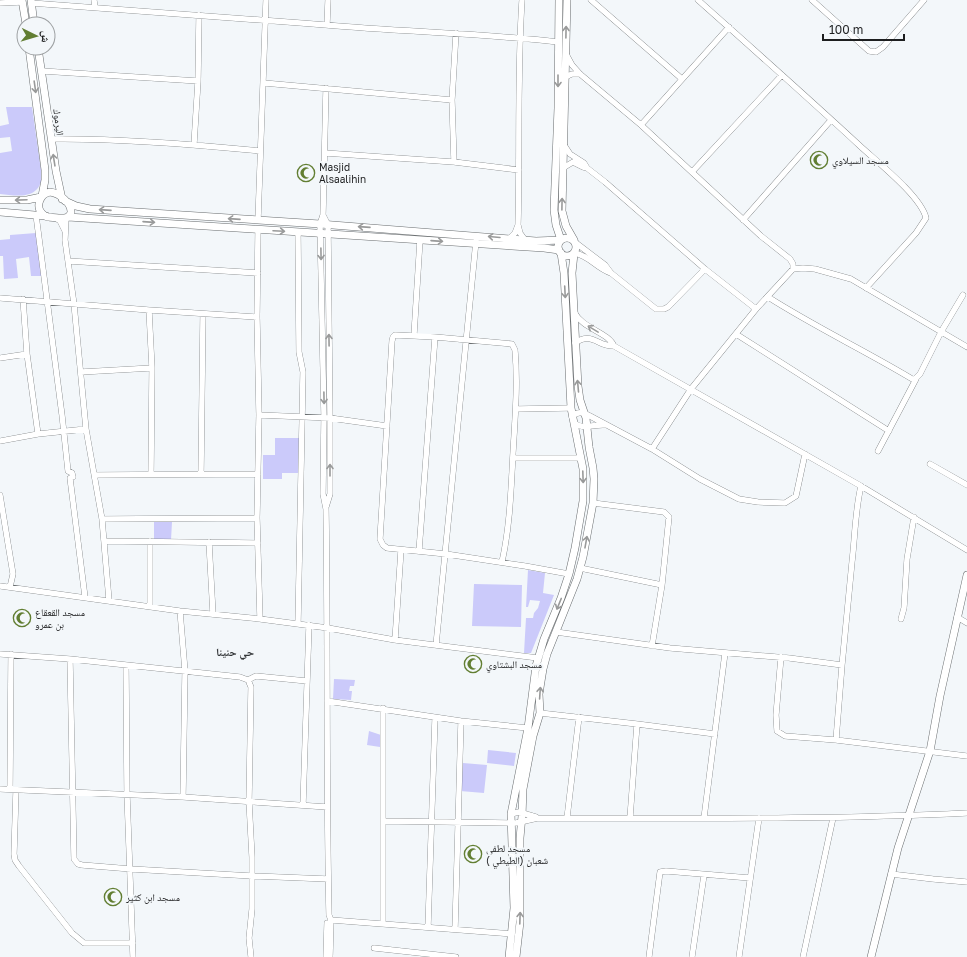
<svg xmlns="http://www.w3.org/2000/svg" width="967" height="957" viewBox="0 0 967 957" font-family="'Golos Text','Noto Naskh Arabic',sans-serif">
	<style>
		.green { fill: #cbcafa }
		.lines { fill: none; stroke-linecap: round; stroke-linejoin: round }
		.minor-casing { stroke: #696d6f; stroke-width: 6 }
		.tertiary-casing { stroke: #696d6f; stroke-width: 8 }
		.minor { stroke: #fff; stroke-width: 5.5 }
		.tertiary { stroke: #fff; stroke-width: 7 }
		.oneway { stroke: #999a9a }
		.labels { text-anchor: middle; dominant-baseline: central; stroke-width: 4; stroke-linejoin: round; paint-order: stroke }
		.street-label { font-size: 10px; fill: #1d1e1f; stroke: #f3f7fa }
		.poi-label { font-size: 10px; fill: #1d1e1f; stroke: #f3f7fa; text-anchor: start }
		.neighbourhood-label { font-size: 11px; font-weight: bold; fill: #35383a; stroke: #f3f7fa }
	</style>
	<rect width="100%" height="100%" fill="#f3f7fa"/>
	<path class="green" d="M6,107H32L42,177C39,200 17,196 0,194V153L12,151L10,137L0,138V126L9,124Z
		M36,233L42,276H31L29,257L16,259L18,278L4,279L3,256H0V240L10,239V235Z
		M275,438H299L298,473H282V479H263V455H275Z
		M154,522H172L171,540L154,539Z
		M528,570L545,573L543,593L554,595L531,653H524L526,618H533L534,613L538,608L540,601L530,600L528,607H526Z
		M474,584L522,585L521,627L472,626Z
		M334,679L355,680L354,686H350L349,691H352L351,700L333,699Z
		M369,731L381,735L380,747L367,745Z
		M488,750L516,753L514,766L487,763Z
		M463,763L487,765L484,793L460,791Z"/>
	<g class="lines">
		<defs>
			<path id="minor" d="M94,0L95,7
				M522,0C517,75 520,150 518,225L520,233L525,240
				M591,0L682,79
				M698,0C752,48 806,96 859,145C876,161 921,196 926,218L916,233L866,288
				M812,0L869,51L876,52L883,47L924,0
				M0,3L22,2
				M31,3C130,10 228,17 326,25C404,32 481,33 558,42
				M327,25L328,0
				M566,54L572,65L580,74L641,125L761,236L790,259L793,264V269
				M42,71L198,81
				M565,77L572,74H580
				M264,83L452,100
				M326,88L323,215L320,224L324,417L323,494L326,509C328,644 326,779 329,915L331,920L330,957
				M641,125L729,27
				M51,139C121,138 191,144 260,151
				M194,144L198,81L199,15
				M564,145L570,154L584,163L587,168L605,182L705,269L756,309
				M325,153L454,162L519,170
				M454,162L452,100L456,33
				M563,168L573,162L583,167L587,168
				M692,172L782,75
				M36,215L62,415L68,471L72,473L73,477L70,478L85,597
				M323,215L328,225L330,418V494L326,507
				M56,218L60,221L65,231
				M66,218L65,240L74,304L86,429L102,519L109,600
				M258,220L266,0
				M743,220L831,120
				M258,230L257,317L259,415L257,518L260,619
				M509,239L515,233L518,225
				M576,243L605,265L611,273L656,309H664L668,307L705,269
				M574,253C589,255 597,269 611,273
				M68,261L258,273
				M768,297C815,327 866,351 914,380L920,374L941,332L963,295
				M0,298L149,310L257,317
				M23,299L27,354L38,434
				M149,310L152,368L151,474
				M574,312C583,329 608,332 614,346
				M736,334L889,431
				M414,335L420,240
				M575,343C592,331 598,347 614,346L861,486L967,550
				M0,358L27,354
				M81,372L152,368
				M516,409L571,408
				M259,415L330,418L387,426
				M572,417C578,410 584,413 590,416L652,449L700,479L739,499L758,502L785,503L796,496L805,454
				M574,423C583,430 594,424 605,425
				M0,441L38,434L86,429
				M652,449L691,389L756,309L793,269L803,268L815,269L851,279L967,347
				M878,451L916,379
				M513,458H581
				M930,464L967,485
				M201,474L203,314
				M95,475L258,474
				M0,495L13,574L10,587
				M593,503L664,512L669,517L662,585L652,646
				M102,519L257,518
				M105,541L258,543
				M150,541V606
				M209,542L213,614
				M419,551L435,337
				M502,562C510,526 511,490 513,453C515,419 518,384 515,350L512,344L435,337L395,335L393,337L392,341L380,539L383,545L387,548L446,554L525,566L569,574
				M580,568L662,585
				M0,586L180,611L260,619L328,628L395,640L538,658
				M180,611L185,671L183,797
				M957,617L967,623
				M901,619L904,608L907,559L914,517
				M298,624L303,372L299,352L298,232
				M556,632L670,648L789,658L842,665L836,740L967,756
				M395,640L401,550
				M436,645L476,241
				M0,654L70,659L240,677L248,680L251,687L249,801L252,857V909L249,938L251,957
				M781,657L776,715L777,731L785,736L836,740
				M70,659L74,859L78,864L82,865L131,869L252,876L328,879
				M842,665C845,631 849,596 852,562C855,537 855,511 861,486
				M126,666L127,794L133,957
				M248,680L256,676L307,681
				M327,701L461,721L528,728
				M383,708V924
				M540,713L637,724L715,734
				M0,789L183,797L327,807
				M10,789L11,654
				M16,790L14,854L15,860L19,866L72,933L84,943H133
				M303,805L309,625
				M511,814L519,812L536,817
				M567,818L579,717
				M630,818L637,724
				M704,818L725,653
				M383,821L516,823L538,818C681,818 824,820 967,813
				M891,874L933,879L967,882
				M331,920L512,934
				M428,927L435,718
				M455,930L461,721
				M374,948L456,957
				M326,957L327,923
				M649,957L660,872L666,871L750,878
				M692,957L704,875
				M739,957L759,818
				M803,957L833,818"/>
			<path id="tertiary" d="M22,0L26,24
				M31,0L34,24
				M559,0L558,108L554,210L556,225L561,240
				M567,0L562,211L566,226L574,240
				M29,48L45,170V180L42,196
				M38,48L56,171L62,199
				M50,192C60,193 72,204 71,213C68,219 64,218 58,218C54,217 49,218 45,216C34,209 39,194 50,192Z
				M0,200H27L41,197
				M65,201L76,206L90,209L320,224L536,241L561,240
				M0,212L46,216
				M68,217L544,248L559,250
				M558 247a9 9 0 1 1 18 0a9 9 0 1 1-18 0Z
				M509,957L514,908L511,814L528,728L536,666L544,639L561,598L569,574L575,548L583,501V469L571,408L564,273L561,253
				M516,957L520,922V838L522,816L523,789L533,736L540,713L539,694L543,669L547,654L577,579L583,557L593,503L594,479L593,468L589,447L586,418L580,400L578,386L572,273L574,254
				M871,957L898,848L930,751L940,696L967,575"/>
		</defs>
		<use href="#minor" class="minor-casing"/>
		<use href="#tertiary" class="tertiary-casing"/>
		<use href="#minor" class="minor"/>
		<use href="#tertiary" class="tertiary"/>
	</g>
	<defs><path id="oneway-shaft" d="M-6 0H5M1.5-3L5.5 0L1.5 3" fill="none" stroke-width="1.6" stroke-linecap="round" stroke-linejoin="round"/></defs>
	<g class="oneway">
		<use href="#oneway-shaft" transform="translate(566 32) rotate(-89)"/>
		<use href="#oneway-shaft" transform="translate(558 81) rotate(90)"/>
		<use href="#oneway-shaft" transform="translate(35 87) rotate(82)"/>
		<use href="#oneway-shaft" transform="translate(54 160) rotate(-99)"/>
		<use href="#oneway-shaft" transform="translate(21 200) rotate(178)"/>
		<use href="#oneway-shaft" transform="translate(562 204) rotate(-89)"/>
		<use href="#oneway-shaft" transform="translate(105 210) rotate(-176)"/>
		<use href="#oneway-shaft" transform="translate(234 219) rotate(-176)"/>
		<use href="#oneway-shaft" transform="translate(149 222) rotate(4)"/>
		<use href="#oneway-shaft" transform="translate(364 227) rotate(-176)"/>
		<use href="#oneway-shaft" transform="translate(279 231) rotate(3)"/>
		<use href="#oneway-shaft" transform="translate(494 237) rotate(-175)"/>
		<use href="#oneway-shaft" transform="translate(437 241) rotate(4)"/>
		<use href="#oneway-shaft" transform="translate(321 254) rotate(89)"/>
		<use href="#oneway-shaft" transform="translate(565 292) rotate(87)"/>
		<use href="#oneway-shaft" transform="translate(593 329) rotate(-149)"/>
		<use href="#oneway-shaft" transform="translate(329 340) rotate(-91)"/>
		<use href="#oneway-shaft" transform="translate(578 386) rotate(-95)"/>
		<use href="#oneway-shaft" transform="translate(324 398) rotate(89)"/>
		<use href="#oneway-shaft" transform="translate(330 470) rotate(-90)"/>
		<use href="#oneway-shaft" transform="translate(583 477) rotate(88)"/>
		<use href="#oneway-shaft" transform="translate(586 542) rotate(-80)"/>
		<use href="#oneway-shaft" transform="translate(559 604) rotate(112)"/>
		<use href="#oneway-shaft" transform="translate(540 693) rotate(-86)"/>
		<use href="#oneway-shaft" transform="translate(520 918) rotate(-88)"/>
	</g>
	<defs>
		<symbol id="mosque-ring" viewBox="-11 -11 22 22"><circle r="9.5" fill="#f3f7fa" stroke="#627e32" stroke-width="1.5"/><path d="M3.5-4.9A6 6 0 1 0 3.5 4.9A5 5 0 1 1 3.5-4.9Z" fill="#627e32"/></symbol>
	</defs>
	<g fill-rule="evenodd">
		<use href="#mosque-ring" x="809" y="150" width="20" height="20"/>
		<use href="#mosque-ring" x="296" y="163" width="20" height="20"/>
		<use href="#mosque-ring" x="12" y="608" width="20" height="20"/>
		<use href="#mosque-ring" x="463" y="654" width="20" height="20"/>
		<use href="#mosque-ring" x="463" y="844" width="20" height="20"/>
		<use href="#mosque-ring" x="103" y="887" width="20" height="20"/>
	</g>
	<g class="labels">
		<g class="street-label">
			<text transform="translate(59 122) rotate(82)">اليرموك</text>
		</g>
		<g class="poi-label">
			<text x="832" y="160">مسجد السيلاوي</text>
			<text x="319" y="167">Masjid<tspan x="319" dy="12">Alsaalihin</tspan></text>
			<text x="35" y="612">مسجد القعقاع<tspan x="35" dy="12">بن عمرو</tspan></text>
			<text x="486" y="664">مسجد البشتاوي</text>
			<text x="486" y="848">مسجد لطفي<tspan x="486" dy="12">شعبان (الطيطي )</tspan></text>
			<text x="126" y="897">مسجد ابن كثير</text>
		</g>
		<g class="neighbourhood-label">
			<text x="235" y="651">حي حنينا</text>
		</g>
	</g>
	<g transform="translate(36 36) rotate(95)"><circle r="19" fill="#f3f7fa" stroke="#9da0a2"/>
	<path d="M0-3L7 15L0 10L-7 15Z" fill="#627e32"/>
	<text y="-6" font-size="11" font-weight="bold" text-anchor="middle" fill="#1d1e1f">ش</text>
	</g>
	<path d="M823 34v6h81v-6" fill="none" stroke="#1d1e1f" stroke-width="2"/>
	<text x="829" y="34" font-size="12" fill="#1d1e1f" stroke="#f3f7fa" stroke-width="3" paint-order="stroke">100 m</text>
</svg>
